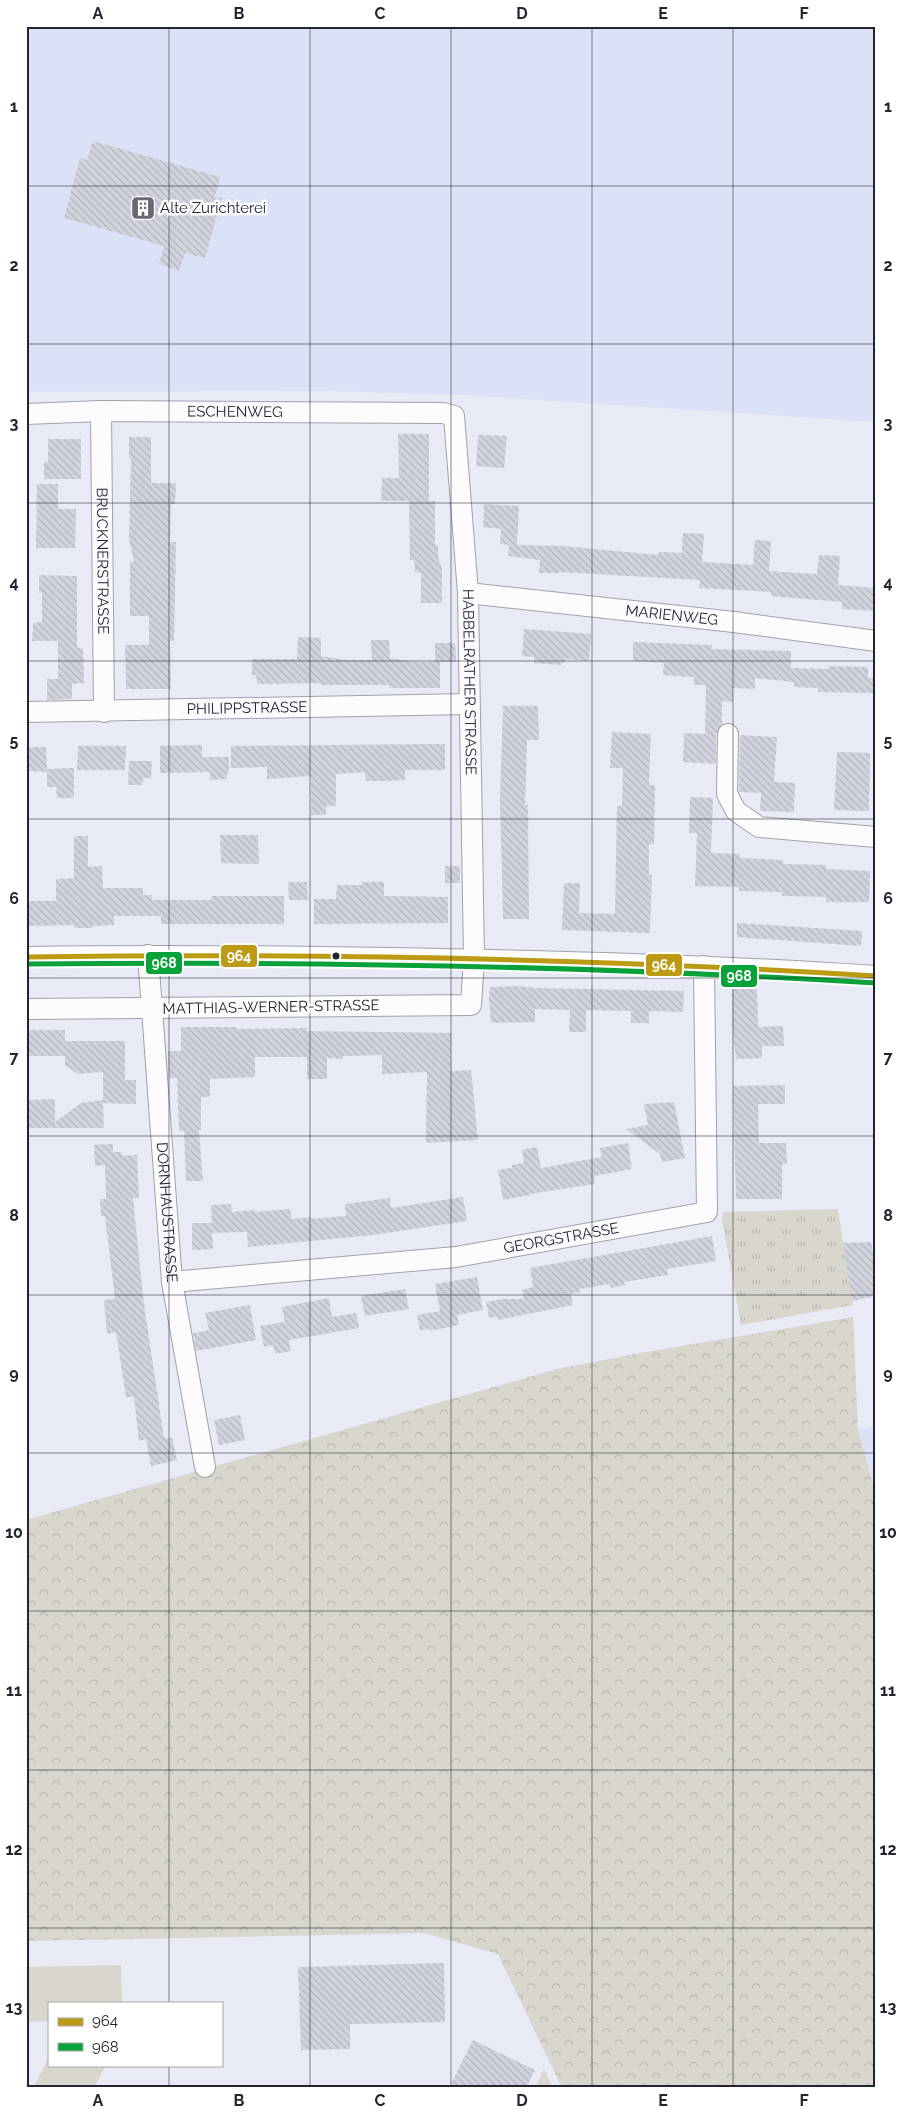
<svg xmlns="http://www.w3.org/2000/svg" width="902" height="2114" viewBox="0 0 902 2114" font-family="Raleway,sans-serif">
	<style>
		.built { fill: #dbe2f7 }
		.green { fill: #d9d6ce }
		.forest { fill: url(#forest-crowns) }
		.park { fill: url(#park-tufts) }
		.building { fill: url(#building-back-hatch) }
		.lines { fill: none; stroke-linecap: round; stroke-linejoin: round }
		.minor-casing { stroke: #9fa2ac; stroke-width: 22 }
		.minor { stroke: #fcfcfe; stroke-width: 20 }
		.bus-1-casing { stroke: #fff; stroke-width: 9 }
		.bus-2-casing { stroke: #fff; stroke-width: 9 }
		.bus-1 { stroke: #bd9a13; stroke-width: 5 }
		.bus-2 { stroke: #09a13a; stroke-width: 5 }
		.grid { fill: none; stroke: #222531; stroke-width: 1; stroke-opacity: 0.55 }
		.bus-dot { fill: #222531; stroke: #fff; stroke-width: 2 }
		.labels { text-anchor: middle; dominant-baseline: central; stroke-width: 5; stroke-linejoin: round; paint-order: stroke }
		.poi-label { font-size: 15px; fill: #222531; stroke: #fff; text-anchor: start }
		.street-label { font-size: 15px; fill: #222531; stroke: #fff }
		.line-badge { stroke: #fff; stroke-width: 2 }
		.badge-label { font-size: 14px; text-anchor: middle; font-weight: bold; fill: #fff }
		.neatline { fill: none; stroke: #222531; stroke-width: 2 }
		.grid-label { font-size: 16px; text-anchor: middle; font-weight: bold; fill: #222531 }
	</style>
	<defs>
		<pattern id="forest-crowns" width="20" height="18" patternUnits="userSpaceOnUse" patternTransform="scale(1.25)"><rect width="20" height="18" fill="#d9d6ce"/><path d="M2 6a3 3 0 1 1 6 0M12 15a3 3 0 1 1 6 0" fill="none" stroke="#bab8b1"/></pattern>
		<pattern id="park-tufts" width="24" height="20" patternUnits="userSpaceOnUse" patternTransform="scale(1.25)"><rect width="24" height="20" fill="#d9d6ce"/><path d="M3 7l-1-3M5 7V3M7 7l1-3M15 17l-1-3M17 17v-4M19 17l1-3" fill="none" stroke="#bab8b1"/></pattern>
		<pattern id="building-back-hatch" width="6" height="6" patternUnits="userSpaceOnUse" patternTransform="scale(1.25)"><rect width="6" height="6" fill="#d1d4de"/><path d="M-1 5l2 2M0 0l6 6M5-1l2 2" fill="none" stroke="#b3b6bf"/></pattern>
	</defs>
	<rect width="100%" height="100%" fill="#e8ebf5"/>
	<path class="built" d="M26,26H876V422L463,395L323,391L26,392Z
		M876,1426V1496L858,1429Z"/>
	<path class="green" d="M121,1965L122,2003H49V2021L26,2022V1967Z
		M49,2057V2065H106L94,2088H33Z
		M544,2069L553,2088H535Z"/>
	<path class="forest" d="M853,1317L858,1429L876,1496V2088H562L498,1954L424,1933L26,1941V1520L557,1369L640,1353Z"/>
	<path class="park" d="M838,1209L853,1305L741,1325L722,1220L723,1212Z"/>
	<path class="building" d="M93,141L220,177L215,197L222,198L205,258L185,253L179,271L159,264L164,246L64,218L80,158L87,160Z
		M398,434H429V501H435V545H438V557L442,568V603H421V573L415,572L414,560H410L409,501H381L382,478H399Z
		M478,435L507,436L504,468L476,466Z
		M129,437H151V483H176L175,504H171L170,542H176L174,641H170L171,689H126L125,645H149V616H130V562H134L129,540L131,458H129Z
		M48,439H81V479H44V462H48Z
		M37,484H58V509H76L75,548H36Z
		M484,504L519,506L517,545L563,546L658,555L659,552L682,553L683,533L704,534L702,562L753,565L755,540L771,541L769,571L817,574L819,555L840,556L838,585L876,588V611L842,609V602L771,596V592L699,588L700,580L559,572V573H539L540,560L508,556L509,545L500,544L501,529L483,527Z
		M39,575L77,576V647L83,649L84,683L72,684V699L47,700V679H58V641H32L33,623L42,622V592L39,593Z
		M524,629L591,634L589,661L567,659L561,665L534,663V657L522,656Z
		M298,637L321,638V656L346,660H372L371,640H389L390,658L414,662H435V643H455L456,662H440V688H389V685H321V683L257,684L256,675H252V659H297Z
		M633,642L712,645V649L791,651V668L829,669V666L868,667V678H876V693L818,692V688L794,687V682L755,678V689L733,688V702L722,701V724L716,734V764L683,762L684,733L705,734L706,685H694V677L663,675L664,663L633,661Z
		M503,706H538L539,740H527L525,805H528L529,919H503L500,799Z
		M612,732L651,734L649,785H655L654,844H649V875H652L650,933L562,930L564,883H580L579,913L615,914L617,806H622L623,768H610Z
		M740,735L777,737L774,782L795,783L794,812L760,811L761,793L739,792Z
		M445,744V770H405V780L384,781H366L365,772L336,774V806H326V815H311V776L267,779V767L231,768V746Z
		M202,745V757H229V774H227V779L210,780V772L160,773V746Z
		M78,746H126L125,770H77Z
		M26,747H46L47,769L74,768V798H57L56,787H47V772L26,771Z
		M837,752L870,753L869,811L834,810Z
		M129,761H152L151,778H143L142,785H128Z
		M690,797L713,798L711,853L740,854V858L783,860V864L826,865V869L870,871L869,902H826V897L782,896V892L739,891V887L695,886L697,833H689Z
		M220,835H258L259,864L221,863Z
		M74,836H88V867L102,866L103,888H143V895H152V900H212V896H284V924H161V916H114V925L92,926L93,928H74V925L26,926V901H56V879L74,878Z
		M445,866H460V883H445Z
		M288,882H307L308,900H289Z
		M362,882H384V896L448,897V923L314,924V899H336L337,885H362Z
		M737,923L862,931L861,946L737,937Z
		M518,986L536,988L684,991L683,1012L649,1011V1023H631V1011L586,1010V1032H569L570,1010L535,1009V1022L491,1023L489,1000L490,987Z
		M732,989H757L758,1027L783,1026L784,1046H762V1058L736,1059L732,1024Z
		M181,1027H237V1029L307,1028V1031L451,1033V1071L471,1070L478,1140L426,1143L427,1072L382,1074V1055L343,1056V1059L327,1058V1079H307V1057H255V1077L210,1079V1097H201V1130H199L203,1181H186L184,1131H179L177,1078H169L168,1051H181Z
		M26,1030H65V1041H125V1080H136V1104L103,1103V1072L78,1074L65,1065V1056H26Z
		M785,1085V1104H758L759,1143H786L787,1164H782V1199H736L733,1086Z
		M55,1099V1122L81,1103L103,1100L104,1128H26L29,1100Z
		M674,1102L685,1158L662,1162L660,1154L626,1129L648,1125L644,1104Z
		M628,1143L632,1169L594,1176L595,1184L530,1194V1195L503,1200L498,1170L512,1168V1165L524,1163L522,1150L537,1147L541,1168L602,1157L600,1148Z
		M113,1144V1152H122V1156L137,1155L139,1198H133L144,1305L164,1438H172L177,1460L151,1466L146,1439L139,1441L134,1397H126L116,1332L107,1334L104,1300L115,1299L105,1216H101L100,1199H106L105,1165L95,1166L94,1145Z
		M463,1197L467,1221L373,1235L248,1247L247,1232L213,1233L212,1232L213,1249L192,1250V1223H212L211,1205L231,1204L232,1212L257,1210L253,1212L290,1209L292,1219L311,1217V1219L346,1216L345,1204L390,1198L391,1208Z
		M712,1236L716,1261L667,1269L668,1275L624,1282L625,1285L611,1288L610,1284L580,1289V1292L571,1294L573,1305L498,1320L497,1317L489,1318L486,1302L503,1299H524L522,1290L533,1287L530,1268Z
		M871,1242L876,1270V1296L852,1301L843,1243Z
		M477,1277L483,1310L457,1315L459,1325L430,1331V1329L420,1330L417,1315L440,1311L435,1284Z
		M405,1289L409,1309L365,1316L361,1296Z
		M329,1298L332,1317L356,1313L359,1328L289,1340L291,1351L275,1354L273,1345L264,1347L260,1326L285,1322L282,1307Z
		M250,1305L256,1340L196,1351L193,1333L209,1330L205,1313Z
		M240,1415L245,1440L219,1445L214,1420Z
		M444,1963L445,2022L350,2024V2049L301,2050L298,1967Z
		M473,2040L535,2070L526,2088H449Z"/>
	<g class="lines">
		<defs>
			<g id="minor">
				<path id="s1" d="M101,411L104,712"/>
				<path id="s2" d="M26,414L101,411L443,413L454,416L468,593L474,959L471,1005L26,1009"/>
				<path id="s3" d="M468,593L734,622L876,641"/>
				<path id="s4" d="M26,712L469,704"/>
				<path d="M728,734L727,794L736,811L759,827L876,837"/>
				<path id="s5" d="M148,955L172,1282L205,1467"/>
				<path d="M26,957C147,955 268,956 389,958C552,961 714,965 876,976"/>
				<path id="s6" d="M172,1282L456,1257L707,1212L704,966"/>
			</g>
		</defs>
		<use href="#minor" class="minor-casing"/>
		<use href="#minor" class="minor"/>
		<defs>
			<path id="bus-1" d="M26,957C309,953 593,958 876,976"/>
			<path id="bus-2" d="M26,964C309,961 593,966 876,983"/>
		</defs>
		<use href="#bus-1" class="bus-1-casing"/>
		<use href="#bus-2" class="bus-2-casing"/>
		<use href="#bus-1" class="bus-1"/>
		<use href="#bus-2" class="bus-2"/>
	</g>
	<path class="grid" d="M169,26V2003M310,26V2088M451,26V2088M592,26V2088M733,26V2088M26,186H876M26,344H876M26,503H876M26,661H876M26,819H876M26,978H876M26,1136H876M26,1295H876M26,1453H876M26,1611H876M26,1770H876M26,1928H876M169,2065V2088"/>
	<defs>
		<symbol id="building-square" viewBox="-11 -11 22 22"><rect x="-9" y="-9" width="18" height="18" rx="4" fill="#676a76" stroke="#fff"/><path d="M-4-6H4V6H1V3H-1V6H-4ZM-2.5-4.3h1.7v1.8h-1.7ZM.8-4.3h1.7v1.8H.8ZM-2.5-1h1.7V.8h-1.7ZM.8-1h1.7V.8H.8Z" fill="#fff"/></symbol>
	</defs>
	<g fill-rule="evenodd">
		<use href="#building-square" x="129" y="194" width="28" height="28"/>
	</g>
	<circle class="bus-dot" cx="336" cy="956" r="4.5"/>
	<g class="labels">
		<g class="poi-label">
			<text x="160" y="208">Alte Zurichterei</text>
		</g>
		<g class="street-label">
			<text stroke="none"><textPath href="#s2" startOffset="209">ESCHENWEG</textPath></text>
			<text stroke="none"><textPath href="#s1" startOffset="150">BRUCKNERSTRASSE</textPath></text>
			<text stroke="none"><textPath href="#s3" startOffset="205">MARIENWEG</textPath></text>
			<text stroke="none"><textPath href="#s2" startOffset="695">HABBELRATHER STRASSE</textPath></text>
			<text stroke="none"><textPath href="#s4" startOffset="221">PHILIPPSTRASSE</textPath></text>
			<text transform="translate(271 1007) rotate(-1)">MATTHIAS-WERNER-STRASSE</text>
			<text stroke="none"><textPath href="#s5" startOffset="258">DORNHAUSTRASSE</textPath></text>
			<text stroke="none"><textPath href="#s6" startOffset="392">GEORGSTRASSE</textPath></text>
		</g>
	</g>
	<g class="line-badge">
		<rect x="220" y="944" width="38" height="24" rx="5" fill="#bd9a13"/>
		<rect x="145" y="951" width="38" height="24" rx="5" fill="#09a13a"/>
		<rect x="645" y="953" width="38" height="24" rx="5" fill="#bd9a13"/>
		<rect x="720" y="964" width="38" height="24" rx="5" fill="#09a13a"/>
	</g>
	<g class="badge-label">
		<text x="239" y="961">964</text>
		<text x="164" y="968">968</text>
		<text x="664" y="970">964</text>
		<text x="739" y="981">968</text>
	</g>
	<rect width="902" height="2114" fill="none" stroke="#ffffff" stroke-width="55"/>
	<rect x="48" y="2002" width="175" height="65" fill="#ffffff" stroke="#a7a8ad"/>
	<rect x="58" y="2018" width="25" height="8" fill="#bd9a13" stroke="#a7a8ad"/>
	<text x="92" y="2026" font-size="15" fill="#222531">964</text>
	<rect x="58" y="2043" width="25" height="8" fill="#09a13a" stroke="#a7a8ad"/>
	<text x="92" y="2052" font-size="15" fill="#222531">968</text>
	<rect x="28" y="28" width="846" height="2058" class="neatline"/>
	<g class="grid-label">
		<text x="98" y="19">A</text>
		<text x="239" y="19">B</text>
		<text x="380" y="19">C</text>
		<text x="522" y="19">D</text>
		<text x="663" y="19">E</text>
		<text x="804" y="19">F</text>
		<text x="14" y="112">1</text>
		<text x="888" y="112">1</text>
		<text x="14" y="271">2</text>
		<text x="888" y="271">2</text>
		<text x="14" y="429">3</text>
		<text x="888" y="429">3</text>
		<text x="14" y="588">4</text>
		<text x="888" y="588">4</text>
		<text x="14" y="746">5</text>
		<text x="888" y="746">5</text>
		<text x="14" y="904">6</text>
		<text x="888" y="904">6</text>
		<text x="14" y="1063">7</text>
		<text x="888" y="1063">7</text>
		<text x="14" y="1221">8</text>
		<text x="888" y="1221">8</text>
		<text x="14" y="1379">9</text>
		<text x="888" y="1379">9</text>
		<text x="14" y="1538">10</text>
		<text x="888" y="1538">10</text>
		<text x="14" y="1696">11</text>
		<text x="888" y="1696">11</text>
		<text x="14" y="1855">12</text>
		<text x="888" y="1855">12</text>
		<text x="14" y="2013">13</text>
		<text x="888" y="2013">13</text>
		<text x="98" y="2106">A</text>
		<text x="239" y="2106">B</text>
		<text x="380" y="2106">C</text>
		<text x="522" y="2106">D</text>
		<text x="663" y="2106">E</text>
		<text x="804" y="2106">F</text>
	</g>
</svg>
